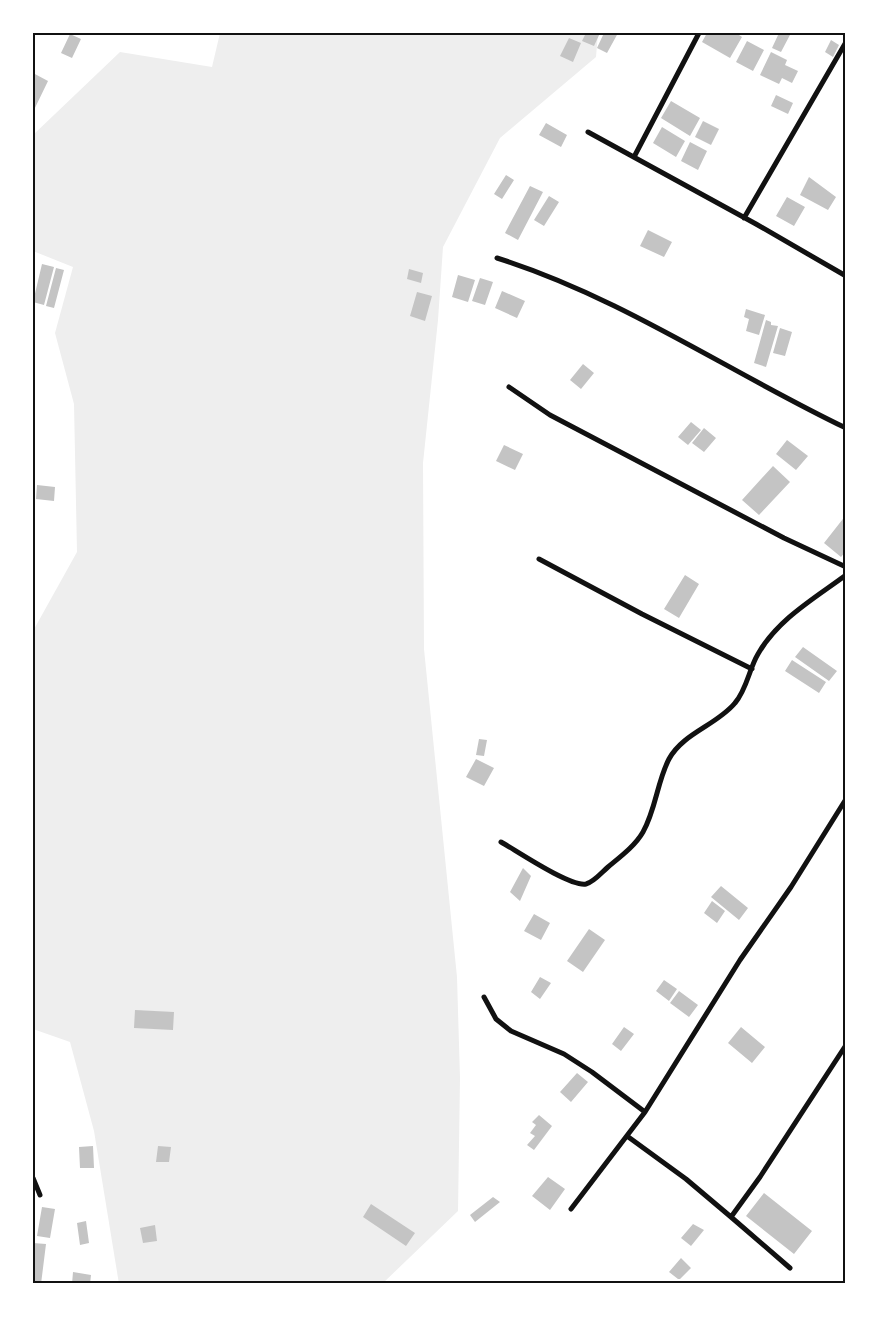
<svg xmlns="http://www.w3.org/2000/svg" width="879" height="1317" viewBox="0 0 879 1317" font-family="Inter,sans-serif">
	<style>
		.green { fill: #eee }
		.building { fill: #c4c4c4 }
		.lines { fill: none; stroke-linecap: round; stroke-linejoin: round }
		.minor { stroke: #111; stroke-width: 5 }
		.neatline { fill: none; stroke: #111; stroke-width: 2 }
	</style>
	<rect width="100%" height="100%" fill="#fff"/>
	<path class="green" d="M220,33H598L596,57L500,138L443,247L438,320L423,463L424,649L457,977L460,1078L458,1211L382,1284H119L94,1131L70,1042L33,1029V631L77,552L74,404L55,333L73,267L33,251V135L120,52L212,67Z"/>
	<path class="building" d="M586,33H600L594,46L582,41Z
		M604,33H618L607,53L597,48Z
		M707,33H736L742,37L730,58L702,42Z
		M779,33H791L781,52L772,48Z
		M70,34L81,39L72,58L61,53Z
		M569,38L581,43L573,62L560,56Z
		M831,40L839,45L833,57L825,52Z
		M747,41L764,50L753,71L736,62Z
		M771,52L787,60L785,65L798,71L792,83L782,78L779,84L760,75Z
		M33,73L48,81L33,112Z
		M776,95L793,103L788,114L771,106Z
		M671,101L700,118L690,136L661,118Z
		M703,121L719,129L711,145L695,137Z
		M546,123L567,135L561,147L539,135Z
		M662,127L685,141L676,157L653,143Z
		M690,142L707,151L698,170L681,161Z
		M506,175L514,180L502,199L494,194Z
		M809,177L836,197L828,210L800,195Z
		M530,186L543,192L518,240L505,233Z
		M549,196L559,202L544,226L534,220Z
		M787,197L805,207L794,226L776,216Z
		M648,230L672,242L664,257L640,246Z
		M42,264L54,267L44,305L33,302Z
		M56,268L64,270L54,308L46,306Z
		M409,269L423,273L421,283L407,279Z
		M458,275L475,280L468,302L452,297Z
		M480,278L493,282L485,305L472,301Z
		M502,291L525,301L517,318L495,308Z
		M417,292L432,296L425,321L410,316Z
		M746,309L765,315L759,335L746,331L749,319L744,317Z
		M766,320L771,322V325L778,326L766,367L754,363Z
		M780,328L792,332L785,356L773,353Z
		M583,364L594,373L581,389L570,380Z
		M691,422L701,430L688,445L678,437Z
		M704,428L716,438L704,452L692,443Z
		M787,440L808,456L796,470L776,454Z
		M504,445L523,454L515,470L496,461Z
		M773,466L790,482L759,515L742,500Z
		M37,485L55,487L54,501L36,499Z
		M846,515V551L841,557L824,543Z
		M685,575L699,584L679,618L664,609Z
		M803,647L837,671L829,681L795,657Z
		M792,660L826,682L819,693L785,671Z
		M479,739L487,740L484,756L476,755Z
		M476,759L494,768L484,786L466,777Z
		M523,868L531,876L520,901L510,892Z
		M721,886L748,908L739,920L711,897Z
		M712,901L725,911L717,923L704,913Z
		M534,914L550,923L541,940L524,931Z
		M589,929L605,940L583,972L567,961Z
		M540,977L551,983L540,999L531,992Z
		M664,980L677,989L669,1001L656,991Z
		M679,991L698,1005L689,1017L670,1003Z
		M135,1010L174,1012L173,1030L134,1028Z
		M624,1027L634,1034L621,1051L612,1044Z
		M741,1027L765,1047L752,1063L728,1043Z
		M577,1073L588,1082L571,1102L560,1092Z
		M539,1115L552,1126L534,1150L527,1145L535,1136L530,1133L536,1125L532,1122Z
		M93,1146L94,1168H80L79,1147Z
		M158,1146L171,1147L169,1162H156Z
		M548,1177L565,1189L550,1210L532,1196Z
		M764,1193L812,1231L794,1254L746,1216Z
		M493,1197L500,1202L475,1222L470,1215Z
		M371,1204L415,1233L406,1246L363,1217Z
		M42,1207L55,1209L50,1238L37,1236Z
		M86,1221L89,1243L80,1245L77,1223Z
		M693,1224L704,1230L691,1246L681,1238Z
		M155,1225L157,1241L143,1243L140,1228Z
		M33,1243L46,1244L41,1284H33Z
		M681,1258L691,1268L680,1279H678L669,1272Z
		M73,1272L91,1275L90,1284H72Z"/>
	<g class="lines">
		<path class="minor" d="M588,132L756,224L846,276
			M634,157L699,33
			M744,218L846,42
			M497,258C621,297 729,372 846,428
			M509,387L550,415L784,538L846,567
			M539,559L642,614L752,669
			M501,842C517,851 570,887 586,884C594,882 602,872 608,867C620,857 635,846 643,832C656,809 657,782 669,759C683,733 717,725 735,703C747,689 749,669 758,654C778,619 815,598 846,575
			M484,997L496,1019L511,1031L564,1054L592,1072L645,1112
			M627,1136L686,1179L731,1217
			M33,1178L40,1195
			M571,1209L645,1112L740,960L791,887L846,799
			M790,1268L731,1217L760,1177L846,1045"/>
	</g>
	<rect width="879" height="1317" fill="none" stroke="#ffffff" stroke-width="69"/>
	<rect x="34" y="34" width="810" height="1248" class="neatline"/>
</svg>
